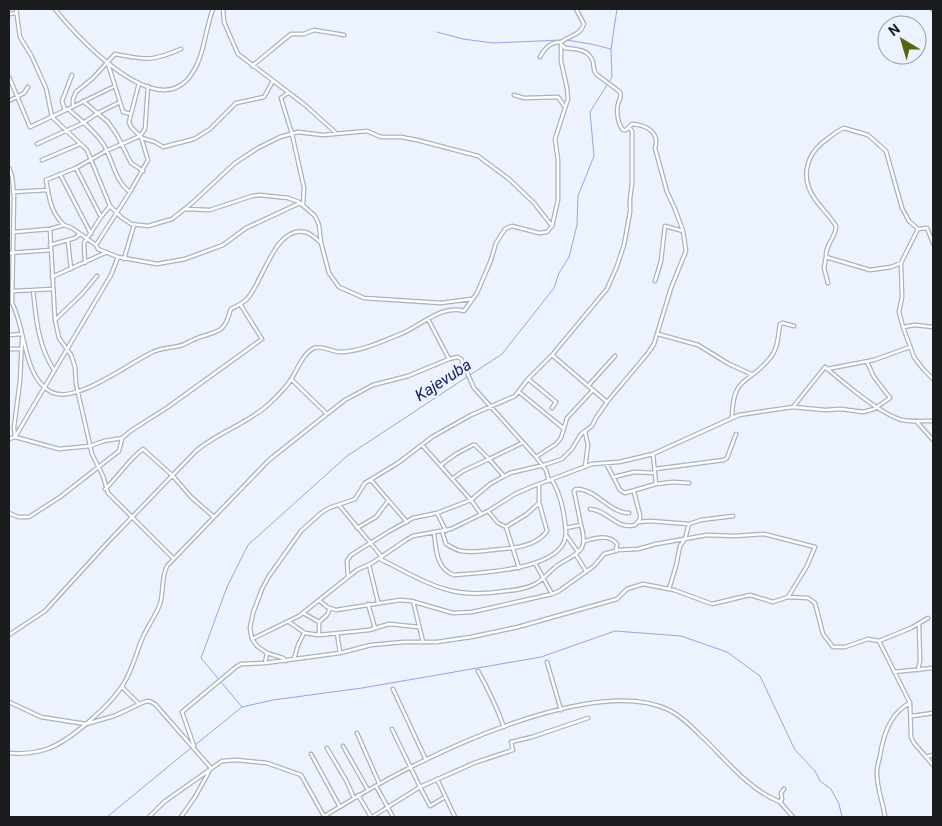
<svg xmlns="http://www.w3.org/2000/svg" width="942" height="826" viewBox="0 0 942 826" font-family="Roboto,sans-serif">
	<style>
		.lines { fill: none; stroke-linecap: round; stroke-linejoin: round }
		.stream { stroke: #8fa8e4; stroke-width: 1 }
		.minor-casing { stroke: #acb1bd; stroke-width: 5 }
		.minor { stroke: #fff; stroke-width: 2.5 }
		.labels { text-anchor: middle; dominant-baseline: central; stroke-width: 4.5; stroke-linejoin: round; paint-order: stroke }
		.water-label { font-size: 16px; font-style: italic; fill: #122468; stroke: #ecf2fe }
	</style>
	<rect width="100%" height="100%" fill="#ecf2fe"/>
	<g class="lines">
		<path class="stream" d="M929,9L933,13
			M437,32L463,39L493,43L562,40
			M566,40L591,44L611,49
			M242,707L201,658L227,587L248,545L347,456L502,354L554,288L559,273L569,257L577,225L578,196L594,156L590,112L612,77L611,49L617,9
			M195,745L242,707L273,700L362,688L541,657L615,631L681,636L727,652L760,676L795,750L815,771L820,781L831,789L839,804L842,817
			M107,817L192,747"/>
		<defs>
			<path id="minor" d="M16,9L20,37L31,55L46,88L52,117L87,150L110,206L121,217L131,224L148,226L172,219L191,204L235,163L258,148L280,137L298,132L323,135L367,131L381,137H401L417,140L478,156L509,179L534,203L552,226
				M55,9C75,35 151,118 187,80C205,60 204,32 213,9
				M223,9L224,22L238,54L305,105L335,132
				M9,14L17,13
				M562,45L565,48C576,49 589,49 593,62C594,67 593,70 596,74L620,92C622,98 619,99 618,104C616,112 618,124 623,130H626L629,127L632,131V183L630,199V212L624,245L617,266L607,289L552,355L528,379L515,396L471,415L432,437L398,463L365,483L355,499L329,508L321,513L301,531L269,576L262,589L253,613L250,628L252,639L257,646L267,653L265,663L340,653L371,645L404,642H437L471,637L518,627L617,599L627,589L643,584L674,590L712,604L750,595L773,602L788,597L808,598L815,603L823,634L833,647H845L868,639L879,641L910,703L911,737L914,743L933,765
				M540,57C545,48 550,42 561,42
				M252,66L291,34H304L314,30L344,35
				M9,77L30,127L68,109C80,119 95,131 104,145C112,159 116,183 130,192
				M115,86L123,112L131,114
				M148,86L145,129L140,136L106,151L76,168L46,180C49,198 51,213 64,225L50,229L55,320L59,338L71,355L75,367L76,384L92,454L103,476L108,493L173,558
				M288,93L281,98L292,134L304,188L303,205
				M514,95L524,98L558,97L565,107
				M9,101L24,93L28,87
				M83,101L108,122L117,135L131,163L143,171
				M73,106V99L76,92L93,78L115,54C146,60 151,62 181,49
				M68,109L115,86L108,64
				M65,110L62,101L72,75
				M142,138L155,142L163,147L194,139L210,129L236,103L264,97L273,81
				M37,144L83,123L98,113L120,102
				M42,160L80,144
				M9,168L12,176L14,196L12,303C26,329 23,377 51,392C76,405 130,362 153,352C161,348 170,348 179,346C184,345 188,342 193,340C202,335 212,335 221,329C228,323 228,316 231,309C237,306 242,304 247,299C263,282 275,225 305,232C311,233 316,239 321,243
				M76,168L101,217
				M60,174L91,234
				M13,192L48,190
				M185,209L210,210L252,196L260,195L288,198L299,202L315,216L319,225L321,243L329,273L339,287L364,298L441,303L471,299
				M64,225L72,228L96,245
				M918,229L927,228L933,243
				M14,232L50,229
				M68,241L71,269
				M50,245L75,238L80,234
				M9,253L51,250
				M118,257L157,264L185,259L223,245L246,228L300,203
				M826,257C825,244 836,238 836,226C830,216 821,208 815,199C801,180 805,157 822,143C829,138 836,131 844,128L868,135L886,151L902,208L909,221L918,229L901,263L902,297L899,312L903,327L914,357L923,369L933,379
				M124,259L134,225
				M85,263L84,243L101,217L110,206
				M52,277L107,252
				M655,281L661,261L665,226L683,231
				M828,283L824,268L826,257L870,270L891,267L901,263
				M33,290C36,318 38,346 54,370
				M13,291L53,289
				M428,319L449,359L458,357L461,359L474,388L536,457L546,470L549,481
				M55,320L82,294L97,276
				M903,327L915,325L933,327
				M658,334L698,345L729,364L751,374
				M9,335L22,334
				M22,339L20,381L14,427L15,437L59,449L90,446L104,441L122,438L132,430L168,407L262,339L240,304
				M9,349H22
				M552,355L607,402
				M827,369L874,360L910,347
				M528,379L556,402L552,408
				M588,386L615,356
				M519,392L563,428
				M793,407L825,367C843,382 880,414 902,420C912,422 923,421 933,421
				M327,414L345,400L373,385L408,376L449,359
				M732,417C733,374 749,385 770,358C778,349 778,336 780,324L783,323L794,326
				M916,421L933,440
				M585,432L588,445L585,467
				M9,439L15,437L111,275L118,257L98,249L96,245L130,192L148,160L141,137L131,127L129,122L139,83
				M422,445L471,500L481,514
				M653,454L656,484
				M536,457L556,444L561,438L567,418L593,390
				M606,463L620,490L625,493L656,484L673,482L689,483
				M441,465L456,454L473,445H475L489,459L522,443
				M655,469L724,460L727,458L736,434
				M614,477L634,472L655,473
				M452,479L463,471L489,459L503,475
				M371,480L407,522
				M339,505L382,557
				M590,509C608,510 616,530 635,525L640,519V515L634,492
				M488,511L498,523L506,527L527,514L539,503
				M9,513L18,517H29L60,497L119,451L122,439
				M437,513L446,531
				M214,517L269,460L327,414L291,379
				M638,522L650,521L689,524L701,520L733,516
				M581,525L574,491L576,489C597,489 609,513 629,513
				M506,527L519,568
				M357,528L376,517L388,501
				M442,531L446,544C451,547 456,550 461,551C472,553 482,551 492,550C511,548 535,548 547,531L539,502V485
				M434,533C436,549 436,569 454,575C480,573 552,570 564,542C568,534 565,525 564,516C562,502 559,492 552,480
				M566,535L578,552
				M585,541C596,538 609,534 617,544L616,551
				M576,555L586,571
				M380,559C401,569 423,583 445,589C464,595 487,594 506,591C516,590 526,589 535,584C545,579 550,570 558,565C578,552 589,552 581,525L566,528
				M535,563L552,594
				M369,565L378,602
				M348,576L347,561L351,555L388,532L413,518L437,513L471,500L490,484L510,473L544,465L562,459L572,449L581,434L592,426L596,418L607,402L648,353L654,344L671,288L686,251L683,231L675,209L667,192L655,148C660,132 646,125 632,124L629,127
				M669,589L676,566L680,546L685,539L689,524
				M319,600L327,607L336,610L400,600L411,601L453,613L472,612L552,594L559,591L594,566L604,554L618,550L638,549L656,544L707,535L735,536L764,534L815,547L807,566L788,597
				M413,601L423,642
				M368,604L375,628
				M303,613L319,622L327,615L330,608
				M289,622L305,633L319,635L369,630L389,624L419,627
				M319,622V635
				M337,633L340,653
				M9,635L45,611L108,542L196,451C218,432 247,424 269,404C276,397 284,390 290,381C297,371 302,354 314,348C322,345 332,352 340,352C359,352 381,342 398,335C419,328 440,304 464,311L477,293L491,260L496,243L505,229L512,226L539,233L547,232L552,226L558,200V160L555,139L568,99L567,88L561,61V42C570,35 580,36 584,24L576,9
				M252,639L299,616L357,570L372,563L406,540L413,536L451,529L488,511L515,494L531,487L592,464L619,462L653,454L739,415L793,407L825,410L841,409L863,412L874,409L890,398L874,377L867,362
				M879,641L911,628L928,618
				M267,653L283,658L286,661
				M294,659L298,645L304,633
				M547,662L561,710
				M918,670L920,661L919,624
				M478,671C488,689 497,708 504,727
				M894,672L933,668
				M122,687L139,704
				M393,689L426,760
				M9,702L41,717L86,724L114,716L144,702L149,701L155,704L211,768
				M912,716L933,713
				M392,729L420,787L474,763L513,750L511,742L532,737L588,718
				M357,733L379,783
				M194,746L182,712L236,667L241,664L265,663
				M343,746L368,790
				M327,748L347,782L354,798
				M9,753C21,754 35,753 47,749C70,741 111,705 124,683C133,669 136,652 143,637C148,626 156,615 160,604C164,591 161,578 167,566L214,517L191,497L173,476L143,449C128,460 119,476 105,489
				M311,754L340,807
				M926,757L933,755
				M437,779L455,817
				M376,786L393,817
				M358,795L371,817
				M780,802L793,817
				M149,817L164,802L222,761L237,760L267,763L301,775L324,816
				M181,817L195,797L210,770
				M323,817C351,800 379,783 409,768C470,737 603,678 669,710C681,716 690,725 699,734C725,758 746,788 780,802L782,799L781,793L784,789
				M372,817L420,787L430,806L445,797
				M885,817C883,802 876,786 877,771C877,766 879,761 880,756C883,736 891,712 910,703"/>
		</defs>
		<use href="#minor" class="minor-casing"/>
		<use href="#minor" class="minor"/>
	</g>
	<g class="labels">
		<g class="water-label">
			<text transform="translate(443 380) rotate(-33)">Kajevuba</text>
		</g>
	</g>
	<rect width="942" height="826" fill="none" stroke="#1a1c20" stroke-width="20"/>
	<g transform="translate(902 40) rotate(322)"><circle r="24" fill="#ecf2fe" stroke="#989ca5"/>
	<path d="M0-4L9 19L0 12L-9 19Z" fill="#556610"/>
	<text y="-8" font-size="14" font-weight="bold" text-anchor="middle" fill="#1a1c20">N</text>
	</g>
</svg>
